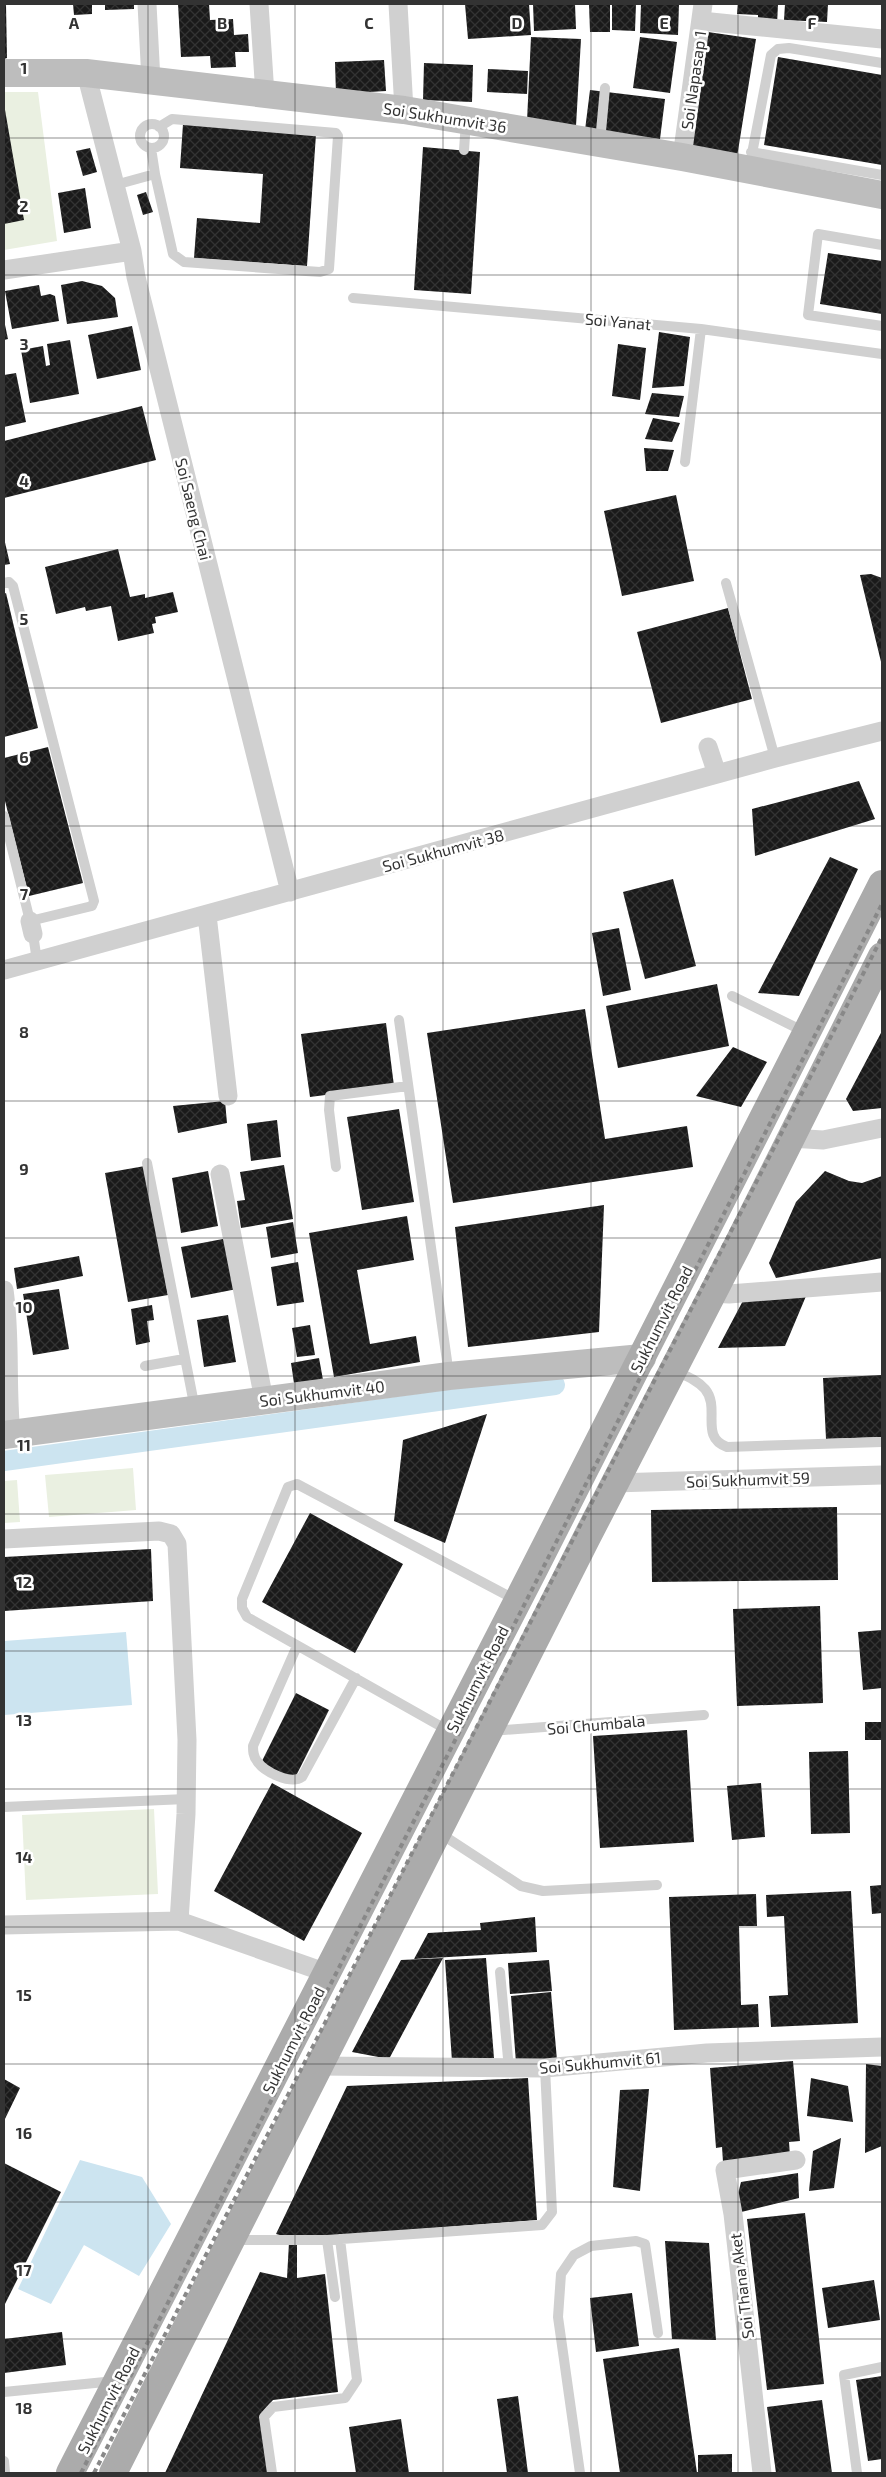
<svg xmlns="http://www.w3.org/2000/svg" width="886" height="2477" viewBox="0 0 886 2477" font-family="'Exo 2',sans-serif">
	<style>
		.garden { fill: #eaf0e1 }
		.water { fill: #cce4f0 }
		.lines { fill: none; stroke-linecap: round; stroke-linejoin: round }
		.canal { stroke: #cce4f0; stroke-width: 20 }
		.building { fill: url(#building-cross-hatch) }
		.lane { stroke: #d0d0d0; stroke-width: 10 }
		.street { stroke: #d0d0d0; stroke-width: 19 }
		.secondary { stroke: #bdbdbd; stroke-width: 28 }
		.primary { stroke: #ababab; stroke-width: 28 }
		.rail { stroke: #888; stroke-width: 4; stroke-dasharray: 5 4; stroke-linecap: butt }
		.grid { fill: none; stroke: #333; stroke-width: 1; stroke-opacity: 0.55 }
		.labels { text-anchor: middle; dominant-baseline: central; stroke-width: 5; stroke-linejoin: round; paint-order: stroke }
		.street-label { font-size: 16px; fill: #333; stroke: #fff }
		.grid-label { font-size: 16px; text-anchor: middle; font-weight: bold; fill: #333; stroke: #fff; stroke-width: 5; stroke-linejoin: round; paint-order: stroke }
	</style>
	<defs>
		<pattern id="building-cross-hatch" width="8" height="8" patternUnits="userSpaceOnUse" patternTransform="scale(1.25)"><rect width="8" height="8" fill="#1a1a1a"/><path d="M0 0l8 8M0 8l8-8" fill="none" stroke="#333"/></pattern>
	</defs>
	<rect width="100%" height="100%" fill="#fff"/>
	<path class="garden" d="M4,92H38L57,241L4,250Z
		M133,1468L136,1510L49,1517L45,1475Z
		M17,1480L20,1522L4,1523V1481Z
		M154,1809L158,1894L26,1900L22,1815Z"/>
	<path class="water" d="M126,1632L132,1705L4,1715V1641Z
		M80,2160L142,2177L171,2224L139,2276L84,2245L51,2304L18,2289Z"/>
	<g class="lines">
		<path class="canal" d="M4,1461L555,1385"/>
	</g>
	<path class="building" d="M4,4H6L7,58L4,59Z
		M73,4H92V14L74,15Z
		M105,4H134V9L105,10Z
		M178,4H209L210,20L233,19L234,35L248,34L249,52H235L236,67L211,68L210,56L181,57Z
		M465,4H529L531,35L468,39Z
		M533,4H575L576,29L534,31Z
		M589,4H610V32H590Z
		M612,4H636L635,31L612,30Z
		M641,4H679L678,35L640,33Z
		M738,4H778L777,25L758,24V15L737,14Z
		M785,4H828L827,22L784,20Z
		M708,32L756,39L737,157L690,150Z
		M531,37L581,39L576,126L527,121Z
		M640,37L677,42L670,93L633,88Z
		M778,57L882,75V165L764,145Z
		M384,60L386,91L336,94L335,62Z
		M424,63L473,65L472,102L423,100Z
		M488,69L528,71L527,94L487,92Z
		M590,90L665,99L660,139L585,130Z
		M4,104L24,220L4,224Z
		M183,124L316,134L307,266L194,258L197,218L260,223L263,174L180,168Z
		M423,147L480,152L471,294L414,290Z
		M90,148L97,172L83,176L76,151Z
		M85,188L91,228L64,233L58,193Z
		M146,192L153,212L143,215L137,195Z
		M828,253L882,261V314L820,304Z
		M82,281L102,286L115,298L118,317L67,324L61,285Z
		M39,285L41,296L50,294L55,296L59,321L12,329L5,291Z
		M4,320L8,339L4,340Z
		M132,326L141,370L97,379L88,335Z
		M659,332L690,337L684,386L652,388Z
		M70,340L79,394L30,403L21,350L43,346L46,366L50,365L47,344Z
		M618,344L646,348L640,400L612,396Z
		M16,373L26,422L4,427V375Z
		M652,393L684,396L679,417L645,414Z
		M142,406L156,460L4,498V441Z
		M653,418L680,423L672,442L645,439Z
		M644,448L674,450L668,471H646Z
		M676,495L694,581L622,596L604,511Z
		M4,538L10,564L4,565Z
		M118,549L130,597L145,594V598L173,592L178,612L155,617L156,623L152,624L154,633L118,641L111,606L86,611L85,607L56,614L45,567Z
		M871,574L882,578V666L860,575Z
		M6,593L38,728L4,737V594Z
		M728,608L752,699L661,723L637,632Z
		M48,747L83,883L29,896L4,797V758Z
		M859,781L875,819L755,856L752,809Z
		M830,857L858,869L799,996L758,993Z
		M673,879L696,966L645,979L623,892Z
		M619,928L631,990L603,996L592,933Z
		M717,984L729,1046L618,1068L606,1006Z
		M585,1009L605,1139L687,1126L693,1167L453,1203L427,1033Z
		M386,1023L394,1086L310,1097L301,1034Z
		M882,1031V1108L853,1111L846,1099Z
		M733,1047L767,1062L741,1107L696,1096Z
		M225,1101L227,1123L178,1133L173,1106Z
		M399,1109L414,1202L362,1210L347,1117Z
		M277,1120L281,1157L251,1161L247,1124Z
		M284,1165L293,1219L241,1228L237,1201L245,1200L240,1172Z
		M145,1166L168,1295L128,1302L105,1173Z
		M208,1171L218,1226L181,1233L172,1178Z
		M825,1171L849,1181L862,1183L882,1176V1258L776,1278L769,1263L796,1202Z
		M604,1205L599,1332L468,1347L455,1227Z
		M407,1216L414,1260L357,1270L370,1344L416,1336L420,1362L334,1377L309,1233Z
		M293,1222L298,1253L271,1258L266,1227Z
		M228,1238L237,1289L191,1298L181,1247Z
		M79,1256L83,1276L17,1289L14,1268Z
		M298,1262L304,1302L277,1306L271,1267Z
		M59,1289L69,1349L33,1355L23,1294Z
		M809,1289L785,1346L718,1348L746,1295Z
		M152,1305L154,1320L147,1321L150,1342L136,1345L131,1309Z
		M228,1315L236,1362L204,1367L197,1320Z
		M310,1325L315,1355L297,1357L292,1328Z
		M319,1358L324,1385L295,1390L291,1363Z
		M882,1375V1437L826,1439L823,1378Z
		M487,1414L445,1543L394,1521L403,1440Z
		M837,1507L838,1580L652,1582L651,1510Z
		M310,1513L403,1564L355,1653L262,1602Z
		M151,1549L153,1601L4,1611V1557Z
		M820,1606L823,1703L737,1706L733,1609Z
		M882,1630V1688L863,1690L858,1632Z
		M296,1693L329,1710L294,1780L261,1763Z
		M865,1722H882V1740H865Z
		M687,1730L694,1842L600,1848L593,1736Z
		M848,1751L850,1833L811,1834L809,1752Z
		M272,1783L362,1833L304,1941L214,1891Z
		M761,1783L765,1837L732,1840L727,1786Z
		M882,1885V1913L872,1914L870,1886Z
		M851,1891L858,2023L771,2027L769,1996L788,1995L784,1916L767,1917L766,1895Z
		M756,1894L757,1926H739L741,2005L758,2004L759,2027L674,2030L669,1897Z
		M535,1917L537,1952L414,1959L428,1933L481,1930L480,1923Z
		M443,1958L389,2059L352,2052L401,1960Z
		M486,1958L494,2058L452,2061L445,1960Z
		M549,1960L552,1991L510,1994L508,1963Z
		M551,1992L557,2060L516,2063L511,1996Z
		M793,2061L800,2141L789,2142L790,2156L723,2162L722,2147L716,2148L710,2068Z
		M866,2064L882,2066V2146L865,2153Z
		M528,2078L537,2220L295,2239L276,2234L347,2086Z
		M811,2078L848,2086L853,2122L807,2116Z
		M4,2079L20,2088L4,2121Z
		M649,2089L640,2191L613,2187L620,2090Z
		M841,2138L834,2188L809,2191L813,2151Z
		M4,2163L61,2192L4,2306Z
		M798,2173L799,2198L733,2214L741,2182Z
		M805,2213L824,2384L767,2390L747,2219Z
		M665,2241L709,2243L716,2340L672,2339Z
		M289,2242H297V2278L325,2274L338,2392L273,2400L260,2415L268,2473H165L260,2272L287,2278Z
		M874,2280L880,2320L828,2328L822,2288Z
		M632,2293L639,2346L596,2352L590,2298Z
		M62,2332L66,2365L4,2373V2339Z
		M679,2348L697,2473H620L603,2359Z
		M882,2376V2459L868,2461L856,2380Z
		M518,2396L528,2473H507L497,2399Z
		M822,2400L832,2473H776L767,2407Z
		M401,2419L409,2473H356L349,2427Z
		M732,2454V2473H698V2455Z"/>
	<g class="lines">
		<path class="lane" d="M140 136a12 12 0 1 1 24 0a12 12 0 1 1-24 0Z
			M600,142L605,88
			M464,150L466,121
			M751,152L882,175
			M749,169L771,55L778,49L789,48L882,63
			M155,174L173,254L184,262L320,272L329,269L338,136L336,133L172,119L159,127
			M115,185L155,174L151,148
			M882,245L818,234L808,315L882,326
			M353,298L701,329L882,354
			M685,462L701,329
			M4,583L9,582L13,586L94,901L92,906L30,921L4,816
			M726,583L775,758
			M33,934L37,961
			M732,996L805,1032
			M399,1020L449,1375
			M147,1163L195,1409
			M336,1167L329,1110L330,1096L408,1086
			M145,1366L184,1359
			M675,1371C686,1376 697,1380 705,1389C721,1408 699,1437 727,1447L882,1442
			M297,1646L253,1746C253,1751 253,1756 257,1761C264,1772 291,1785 302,1777L356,1678
			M449,1731L247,1617L242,1608V1599L288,1487L297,1484L516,1600
			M491,1731L704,1715
			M4,1807L186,1799
			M438,1832L521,1886L543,1891L657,1885
			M500,1972L509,2069
			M234,2240H327L542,2225L552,2212L545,2068
			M327,2240L335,2297
			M4,2392L115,2381
			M4,2461L5,2473
			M272,2473L264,2417L273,2407L345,2398L357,2380L340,2239
			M580,2473L558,2317L561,2274L574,2255L591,2246L636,2241L645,2244L658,2333
			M857,2473L844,2375L882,2367"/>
		<path class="street" d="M147,4L151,81
			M259,4L265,95
			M398,4L404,110
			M701,21L882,39
			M86,73L132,251L136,277L290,892
			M682,157L703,4
			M4,270L132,251
			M708,747L717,774
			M207,915L228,1096
			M30,921L33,934
			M4,970L775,758L882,731
			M790,1138L823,1140L882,1128
			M220,1174L264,1400
			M4,1290C11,1337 6,1385 11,1434
			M711,1293L729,1294L882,1282
			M614,1483L882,1475
			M4,1539L159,1531L171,1534L177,1544L187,1740L186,1814L179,1921
			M4,1925L179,1921L327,1973
			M318,2066L545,2068L707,2053L882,2047
			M762,2473L733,2214L725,2170L796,2160"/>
		<path class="secondary" d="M4,73H86L404,110L682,157L882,195
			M4,1435L449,1376L642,1358"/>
		<path class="primary" d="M70,2473L533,1571L882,884
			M113,2473L586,1539L737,1246L882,956"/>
		<path class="rail" d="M81,2473L882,904
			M94,2473L882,937"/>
	</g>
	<path class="grid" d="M148,4V2473M295,4V2473M443,4V2473M591,4V2473M738,4V2473M4,138H882M4,275H882M4,413H882M4,550H882M4,688H882M4,826H882M4,963H882M4,1101H882M4,1238H882M4,1376H882M4,1514H882M4,1651H882M4,1789H882M4,1927H882M4,2064H882M4,2202H882M4,2339H882"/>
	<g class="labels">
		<g class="street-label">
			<text transform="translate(693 80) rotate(-82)">Soi Napasap 1</text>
			<text transform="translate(445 117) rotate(9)">Soi Sukhumvit 36</text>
			<text transform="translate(618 321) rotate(5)">Soi Yanat</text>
			<text transform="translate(194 509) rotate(76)">Soi Saeng Chai</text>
			<text transform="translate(443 850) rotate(-15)">Soi Sukhumvit 38</text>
			<text transform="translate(661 1319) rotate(-63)">Sukhumvit Road</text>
			<text transform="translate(322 1393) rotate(-7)">Soi Sukhumvit 40</text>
			<text transform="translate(748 1479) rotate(-2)">Soi Sukhumvit 59</text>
			<text transform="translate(477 1679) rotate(-63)">Sukhumvit Road</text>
			<text transform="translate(596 1724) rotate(-5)">Soi Chumbala</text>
			<text transform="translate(293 2040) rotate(-63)">Sukhumvit Road</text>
			<text transform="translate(600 2062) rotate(-5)">Soi Sukhumvit 61</text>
			<text transform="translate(741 2286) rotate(-97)">Soi Thana Aket</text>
			<text transform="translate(108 2400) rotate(-63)">Sukhumvit Road</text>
		</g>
	</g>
	<g class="grid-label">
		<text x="74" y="29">A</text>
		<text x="222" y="29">B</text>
		<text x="369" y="29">C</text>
		<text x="517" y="29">D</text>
		<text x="664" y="29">E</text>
		<text x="812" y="29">F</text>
		<text x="24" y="74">1</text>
		<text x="24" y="212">2</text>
		<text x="24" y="350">3</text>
		<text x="24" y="487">4</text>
		<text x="24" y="625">5</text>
		<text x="24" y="763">6</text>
		<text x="24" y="900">7</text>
		<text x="24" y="1038">8</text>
		<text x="24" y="1175">9</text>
		<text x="24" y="1313">10</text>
		<text x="24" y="1451">11</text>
		<text x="24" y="1588">12</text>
		<text x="24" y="1726">13</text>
		<text x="24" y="1863">14</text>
		<text x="24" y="2001">15</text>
		<text x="24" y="2139">16</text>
		<text x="24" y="2276">17</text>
		<text x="24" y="2414">18</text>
	</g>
	<rect width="886" height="2477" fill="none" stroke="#333333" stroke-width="10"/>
</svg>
